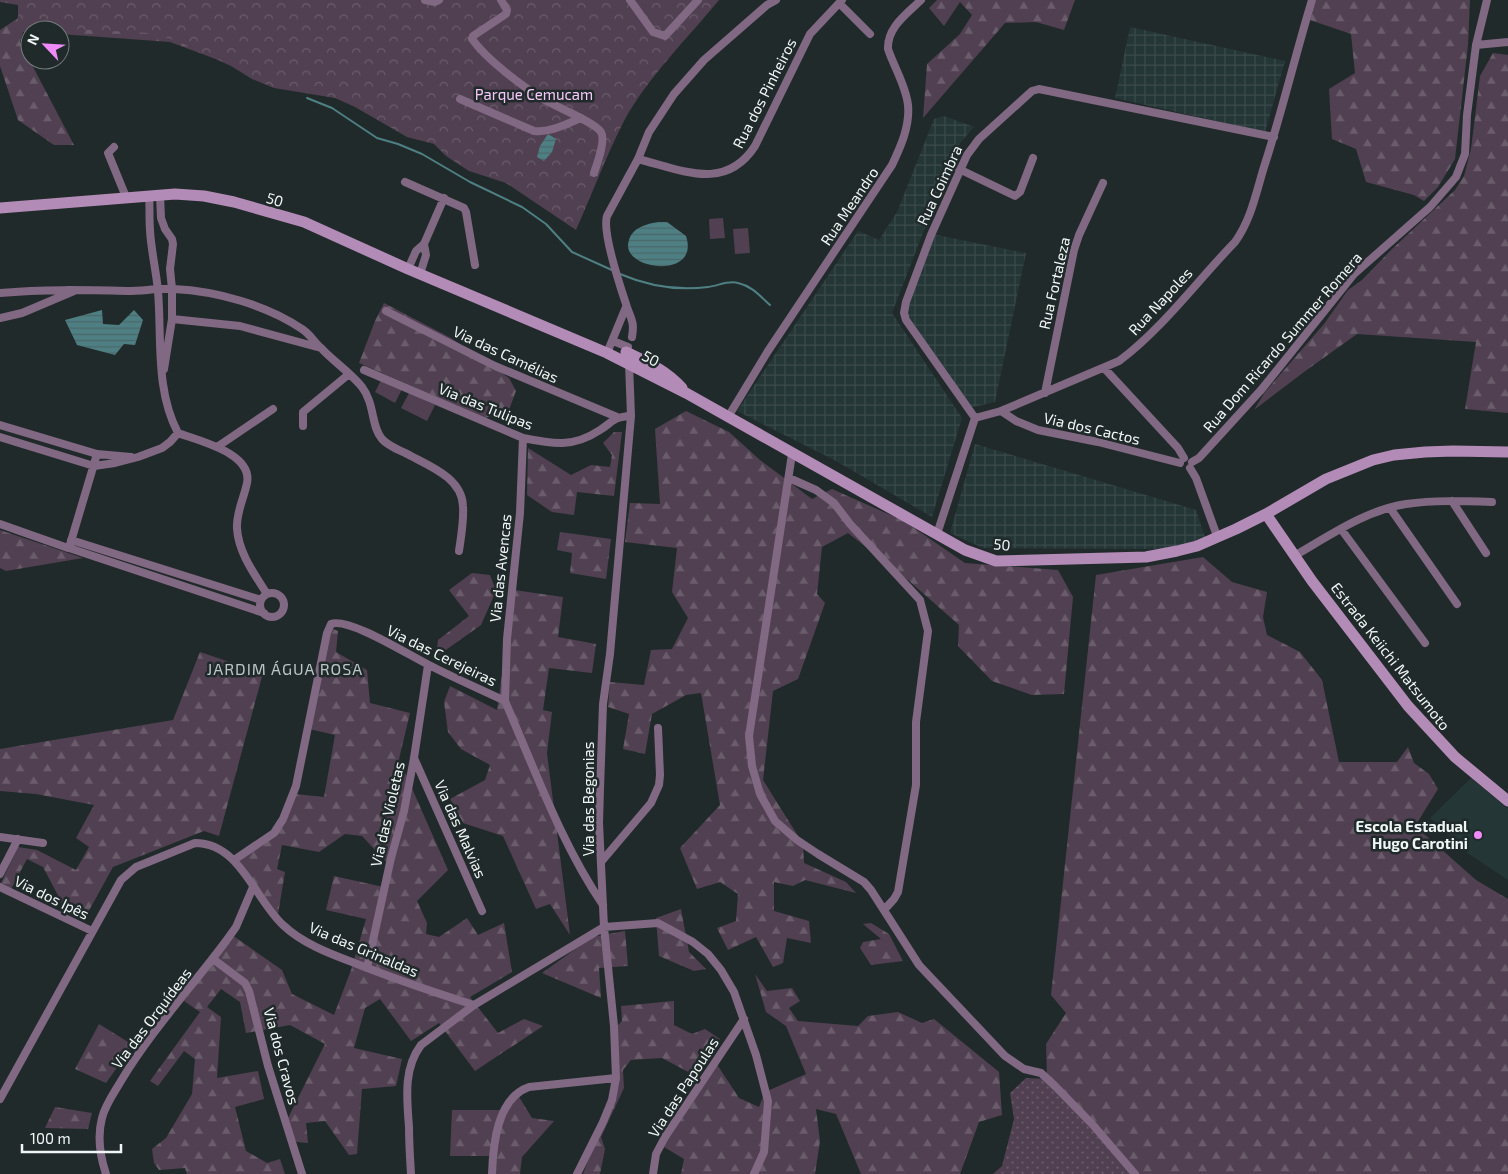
<svg xmlns="http://www.w3.org/2000/svg" width="1508" height="1174" viewBox="0 0 1508 1174" font-family="'Exo 2',sans-serif">
	<style>
		.built { fill: #253637 }
		.industrial { fill: url(#industrial-grid) }
		.grass { fill: url(#grass-dots) }
		.forest { fill: url(#forest-firs) }
		.park { fill: url(#park-crowns) }
		.garden { fill: #504051 }
		.water { fill: url(#water-rules) }
		.lines { fill: none; stroke-linecap: round; stroke-linejoin: round }
		.stream { stroke: #4e7f83; stroke-width: 2 }
		.street { stroke: #816883; stroke-width: 8 }
		.secondary { stroke: #b38bb7; stroke-width: 11 }
		.poi-dot { fill: #ee8bf8; stroke: #212a2a; stroke-width: 2 }
		.labels { text-anchor: middle; dominant-baseline: central; stroke-width: 5; stroke-linejoin: round; paint-order: stroke }
		.street-label { font-size: 15px; fill: #f0f6f6; stroke: #212a2a }
		.park-label { font-size: 15px; fill: #f6c8fa; stroke: #212a2a }
		.poi-label { font-size: 15px; font-weight: bold; fill: #f0f6f6; stroke: #212a2a; text-anchor: end }
		.neighbourhood-label { font-size: 16px; letter-spacing: 1px; fill: #b9c4c5; stroke: #212a2a }
	</style>
	<defs>
		<pattern id="industrial-grid" width="8" height="8" patternUnits="userSpaceOnUse" patternTransform="scale(1.25)"><rect width="8" height="8" fill="#253637"/><path d="M0 4h8M4 0v8" fill="none" stroke="#3a4a4b"/></pattern>
		<pattern id="grass-dots" width="8" height="8" patternUnits="userSpaceOnUse" patternTransform="scale(1.25)"><rect width="8" height="8" fill="#504051"/><path d="M2 2h.1M6 6h.1" fill="none" stroke="#6a5c6b" stroke-width="1.8" stroke-linecap="round"/></pattern>
		<pattern id="forest-firs" width="22" height="20" patternUnits="userSpaceOnUse" patternTransform="scale(1.25)"><rect width="22" height="20" fill="#504051"/><path d="M5 1l3.5 6h-7zM16 11l3.5 6h-7z" fill="#6a5c6b"/></pattern>
		<pattern id="park-crowns" width="20" height="18" patternUnits="userSpaceOnUse" patternTransform="scale(1.25)"><rect width="20" height="18" fill="#504051"/><path d="M2 6a3 3 0 1 1 6 0M12 15a3 3 0 1 1 6 0" fill="none" stroke="#6a5c6b"/></pattern>
		<pattern id="water-rules" width="6" height="5" patternUnits="userSpaceOnUse" patternTransform="scale(1.25)"><rect width="6" height="5" fill="#4e7f83"/><path d="M0 2.5h6" fill="none" stroke="#4b6769"/></pattern>
	</defs>
	<rect width="100%" height="100%" fill="#212a2a"/>
	<path class="built" d="M1471,778L1508,809V880L1466,852L1430,818Z"/>
	<path class="industrial" d="M1130,27L1285,61L1265,132L1115,98Z
		M944,116L974,127L960,143L950,163L892,313L962,418L932,517L836,461L737,411L858,231L879,240L897,212L934,119Z
		M932,234L1026,253L995,402L969,408L904,313Z
		M975,444L1196,510L1206,540L1180,549L983,548L950,533Z"/>
	<path class="grass" d="M1026,1078L1047,1079L1133,1174H993L1002,1166L1014,1119L1010,1093Z"/>
	<path class="forest" d="M0,0H410L299,90L170,42L60,34V30L23,32L20,42L74,145H54L18,120L0,66V30L18,18V5L0,2Z
		M937,0H1075L1064,30L1036,22L1005,23L923,118L927,64L960,34L972,15L960,2L944,26L929,8Z
		M1316,0H1470L1468,45L1455,159L1438,187L1424,201L1414,195L1366,182L1356,149L1332,139L1329,89L1355,73L1351,34L1310,20Z
		M1493,53L1508,55V413L1465,409L1476,342L1357,334L1304,372L1254,410L1265,392L1324,324L1348,290L1362,280L1391,250L1455,190L1464,176L1471,149L1480,76Z
		M384,303L451,338L509,378L516,391L509,410L485,418L359,363L375,321Z
		M686,411L729,432L760,460L812,499L832,489L904,521L965,563L1058,570L1073,597L1064,694L1032,695L992,681L958,646L959,625L908,580L848,533L822,547L817,594L825,603L798,679L773,691L763,780L803,844L804,863L846,882L856,893L805,880L793,886L774,882V911L809,921L811,943L787,938L783,963L773,967L756,937L728,950L717,928L736,921L738,894L720,882L697,889L680,848L720,805L701,693L686,695L652,714L645,754L623,749L629,714L608,707L610,682L644,685L651,650L672,649L688,618L672,592L677,548L625,542L630,503L660,504L655,429Z
		M614,432H622L614,496L577,492L574,515L552,512L527,495L528,448L571,475L591,465L610,467L612,455L603,443Z
		M0,530L83,558L6,571L0,568Z
		M560,532L611,539L606,579L570,573L572,553L557,550Z
		M1203,557L1232,582L1267,592L1263,617L1267,635L1300,652L1322,680L1339,762H1397L1408,747L1414,763L1429,774L1438,789L1415,826L1476,880L1508,899V1174H1133L1047,1079L1046,1044L1066,1013L1051,995L1096,575Z
		M472,573L490,575L496,591L481,625L436,657L438,640L469,616L449,590Z
		M514,590L563,597L558,637L596,644L592,673L549,668L543,710L552,712L547,753L570,935L550,904L536,909L503,836L463,823L450,799L485,780L490,765L461,749L448,732L444,702L450,686L497,710Z
		M329,627L338,631L336,652L367,670L370,703L410,713L399,759L448,870L417,901L427,923L426,934L439,937L467,918L478,935L504,923L512,972L470,997L498,1033L524,1019L543,1026L475,1071L439,1023L411,1041L380,999L365,1008L354,1048L402,1059L396,1086L362,1089L357,1154L349,1155L325,1121L306,1123L308,1143L297,1142L285,1124L325,1044L290,1025L246,1033L240,1002L221,989L207,1007L221,1017L217,1078L258,1071L264,1099L235,1107L246,1151L267,1163L280,1159L285,1174H187L185,1168L159,1170L154,1163L152,1149L166,1138L192,1094L195,1059L184,1051L158,1086L150,1081L200,1012L184,1001L232,935L282,970L292,994L334,1015L351,970L366,919L326,910L334,876L388,888L392,868L362,836L345,834L319,852L282,845L277,869L285,872L278,914L238,861L276,835L295,794L324,797L335,735L309,729Z
		M200,652L263,673L219,836L204,831L113,867L86,916L62,903L43,867L27,859L11,889L1,883L18,847L37,850L76,870L89,847L76,838L94,805L36,794L0,791V749L173,720Z
		M681,909L689,952L706,969L694,971L659,956L656,918Z
		M871,923L889,934L903,961L871,965L860,948L863,942L881,939L863,924Z
		M625,931L628,966L599,968L601,998L542,973L592,937Z
		M755,974L767,991L792,988L800,1001L789,1008L798,1021L858,1026L868,1016L898,1012L922,1023L934,1019L999,1072L1002,1115L979,1122L960,1174H861L836,1114L816,1109L820,1141L815,1174H681L684,1159L659,1144L716,1063L739,1098L759,1107L765,1092L806,1074L786,1026L766,1012Z
		M674,1001V1025L692,1034L705,1029L720,1039L694,1075L662,1058L631,1060L623,1070L624,1088L601,1137L605,1149L600,1174H583L619,1079L615,1028L622,1021L621,1006Z
		M99,1024L133,1045L106,1083L75,1069Z
		M516,1092L532,1118L554,1121L522,1157L520,1174H492L493,1156H450L452,1110H503Z
		M55,1107L92,1113L88,1129L45,1128Z"/>
	<path class="park" d="M23,0H719C687,39 648,77 624,121C606,156 592,194 576,230L506,183L469,171L446,156L434,144L407,137L355,107L335,98L274,88L252,79L231,66L175,40L149,33L16,26Z"/>
	<path class="garden" d="M723,218L725,238L710,239L709,219Z
		M748,228L750,253L735,254L733,229Z
		M381,380L402,389L395,403L375,392Z
		M409,393L435,405L427,421L401,408Z"/>
	<path class="water" d="M548,134L556,139L552,152L544,161L537,157L540,146Z
		M658,222H667L686,236C701,281 618,270 629,240C633,227 647,224 658,222Z
		M102,310L103,324L119,325L134,310L143,320L135,345L124,344L115,355L77,345L65,320Z"/>
	<g class="lines">
		<path class="stream" d="M307,98L332,108L377,138L398,144L422,154L470,182L522,207L546,224L572,252L614,271
			M620,274C648,286 677,291 708,287C718,286 728,280 738,283C752,286 760,296 770,305"/>
		<path class="street" d="M425,0L435,2L439,0
			M501,0L507,10L506,14L473,36L472,39C487,60 523,87 545,100C557,107 596,123 601,132C606,140 597,164 594,173
			M630,0L653,32L665,36L698,0
			M839,3L870,34
			M1476,45L1508,42
			M460,99L534,131C550,133 566,124 581,118
			M114,147L108,153L126,197
			M638,159C682,170 725,192 755,146L810,34L842,0
			M959,169L1015,196L1020,192L1033,158
			M405,182L464,208L466,212L475,265
			M149,195C150,207 149,218 150,230C151,250 156,270 158,291C162,339 155,389 178,433C199,441 253,453 247,483C244,498 236,513 237,528C238,552 255,575 267,594
			M160,195L161,218L165,229L172,239L173,244L170,269L172,289V319L164,369
			M408,269L416,251L424,244L444,198
			M420,274L426,255L424,244
			M0,293C43,289 85,290 128,291C143,291 159,288 174,289C216,291 267,305 302,329C310,334 314,342 321,348C334,362 350,372 362,387C375,404 371,427 382,439C389,447 402,451 411,456C432,467 462,479 463,506C464,521 461,537 459,551
			M386,311L495,366L617,417
			M0,318L22,313L74,291
			M172,319L240,326L321,348
			M632,337C635,320 630,318 626,304C620,286 602,231 607,216L638,159L649,132L674,94L704,60L767,5L776,0
			M613,341L628,347
			M607,353L626,307
			M1105,369L1178,448L1184,458
			M364,370L523,438C553,444 573,448 600,430C614,421 613,417 631,416
			M1045,393L1074,250L1079,235L1103,183
			M1001,411L1016,421L1038,430L1098,442L1180,463
			M728,417L768,351L892,165C901,146 910,126 908,105C906,86 894,67 888,49C887,27 907,14 921,0
			M975,418L906,320L904,313L906,302L931,235L967,155L979,139L1032,91L1039,89L1274,137
			M975,418L1001,411L1119,361C1162,329 1197,281 1235,242C1251,220 1256,193 1264,167C1282,112 1295,56 1312,0
			M0,425L97,454L131,457
			M303,426V412L349,374
			M0,437L94,466L115,463L138,457L162,448L170,442L178,433
			M217,447L273,409
			M97,454L69,548L264,613
			M792,454L749,736L752,766L760,794L775,821L797,840L818,854L864,882L871,890L919,965L1005,1056L1024,1069L1041,1073L1055,1086L1093,1125L1135,1174
			M1192,462L1199,458L1261,390L1354,274L1430,207L1456,177L1465,154L1467,115L1476,45L1487,0
			M1190,468L1196,478L1217,536
			M789,478L816,490L834,503L850,524L920,600L928,631L916,722V785L898,892L894,899L884,910
			M1452,501L1486,553
			M1390,508L1457,604
			M0,524L68,548
			M1341,529L1425,643
			M937,534L975,418
			M71,540L261,600
			M1294,556C1329,536 1366,510 1406,504C1434,500 1463,501 1492,502
			M260 605a12 12 0 1 1 24 0a12 12 0 1 1-24 0Z
			M505,701L507,639L520,513L523,438
			M414,758L482,911
			M0,837L43,843
			M234,860L274,833L283,819L296,786L327,633L331,624C349,617 410,656 429,665C454,678 480,689 505,701C535,770 561,843 603,905
			M601,862L651,803L659,785L660,775L658,728
			M0,874L18,839
			M0,887L92,931
			M213,959L245,983L249,991L268,1066L302,1174
			M367,968L391,858L404,811L414,758L428,665
			M0,1099L121,880L136,867L195,843C240,843 254,898 283,925C302,943 328,953 352,962C392,978 433,992 474,1005L604,927L658,923L693,942L708,954L721,970L734,992L756,1055L768,1101L764,1152L754,1174
			M106,1174C100,1156 97,1137 102,1118C105,1105 114,1093 121,1081C151,1031 191,988 226,941L236,927L253,887
			M411,1174C410,1158 409,1143 409,1127C407,1099 403,1069 421,1045L474,1005
			M492,1174C493,1145 497,1098 529,1087L616,1078
			M577,1174L603,1122L612,1100L616,1078L614,1026L604,927L599,823L600,789L603,704L610,654L631,416L629,363
			M653,1174L656,1154L665,1137L744,1019"/>
		<path class="secondary" d="M0,208L175,194L204,196L234,202L304,222L408,269L607,353L686,393L965,550L996,561L1146,557L1177,551L1197,546L1236,529L1266,514L1326,479L1373,460L1394,455L1425,452L1453,451L1508,452
			M626,352C647,362 666,370 682,388
			M1266,514L1312,581L1408,706L1455,757L1508,801"/>
	</g>
	<circle class="poi-dot" cx="1478" cy="835" r="5"/>
	<g class="labels">
		<g class="street-label">
			<text transform="translate(764 93) rotate(-63)">Rua dos Pinheiros</text>
			<text transform="translate(939 185) rotate(-65)">Rua Coimbra</text>
			<text transform="translate(275 199) rotate(16)">50</text>
			<text transform="translate(849 206) rotate(-56)">Rua Meandro</text>
			<text transform="translate(1054 283) rotate(-77)">Rua Fortaleza</text>
			<text transform="translate(1160 301) rotate(-47)">Rua Napoles</text>
			<text transform="translate(1282 342) rotate(-49)">Rua Dom Ricardo Summer Romera</text>
			<text transform="translate(506 354) rotate(25)">Via das Camélias</text>
			<text transform="translate(651 358) rotate(28)">50</text>
			<text transform="translate(486 406) rotate(22)">Via das Tulipas</text>
			<text transform="translate(1092 428) rotate(13)">Via dos Cactos</text>
			<text transform="translate(1002 544) rotate(5)">50</text>
			<text transform="translate(500 568) rotate(-84)">Via das Avencas</text>
			<text transform="translate(442 655) rotate(26)">Via das Cerejeiras</text>
			<text transform="translate(1391 656) rotate(52)">Estrada Keiichi Matsumoto</text>
			<text transform="translate(588 799) rotate(-90)">Via das Begonias</text>
			<text transform="translate(387 814) rotate(-77)">Via das Violetas</text>
			<text transform="translate(461 829) rotate(66)">Via das Malvias</text>
			<text transform="translate(52 897) rotate(26)">Via dos Ipês</text>
			<text transform="translate(364 949) rotate(23)">Via das Grinaldas</text>
			<text transform="translate(151 1018) rotate(-53)">Via das Orquídeas</text>
			<text transform="translate(282 1056) rotate(75)">Via dos Cravos</text>
			<text transform="translate(683 1087) rotate(-57)">Via das Papoulas</text>
		</g>
		<g class="park-label">
			<text x="534" y="94">Parque Cemucam</text>
		</g>
		<g class="poi-label">
			<text x="1468" y="826">Escola Estadual<tspan x="1468" dy="17">Hugo Carotini</tspan></text>
		</g>
		<g class="neighbourhood-label">
			<text x="285" y="668">JARDIM ÁGUA ROSA</text>
		</g>
	</g>
	<g transform="translate(45 45) rotate(295)"><circle r="24" fill="#212a2a" stroke="#747c7c"/>
	<path d="M0-4L9 19L0 12L-9 19Z" fill="#ee8bf8"/>
	<text y="-8" font-size="14" font-weight="bold" text-anchor="middle" fill="#f0f6f6">N</text>
	</g>
	<path d="M22 1144v8h99v-8" fill="none" stroke="#f0f6f6" stroke-width="2.5"/>
	<text x="30" y="1144" font-size="15" fill="#f0f6f6" stroke="#212a2a" stroke-width="4" paint-order="stroke">100 m</text>
</svg>
